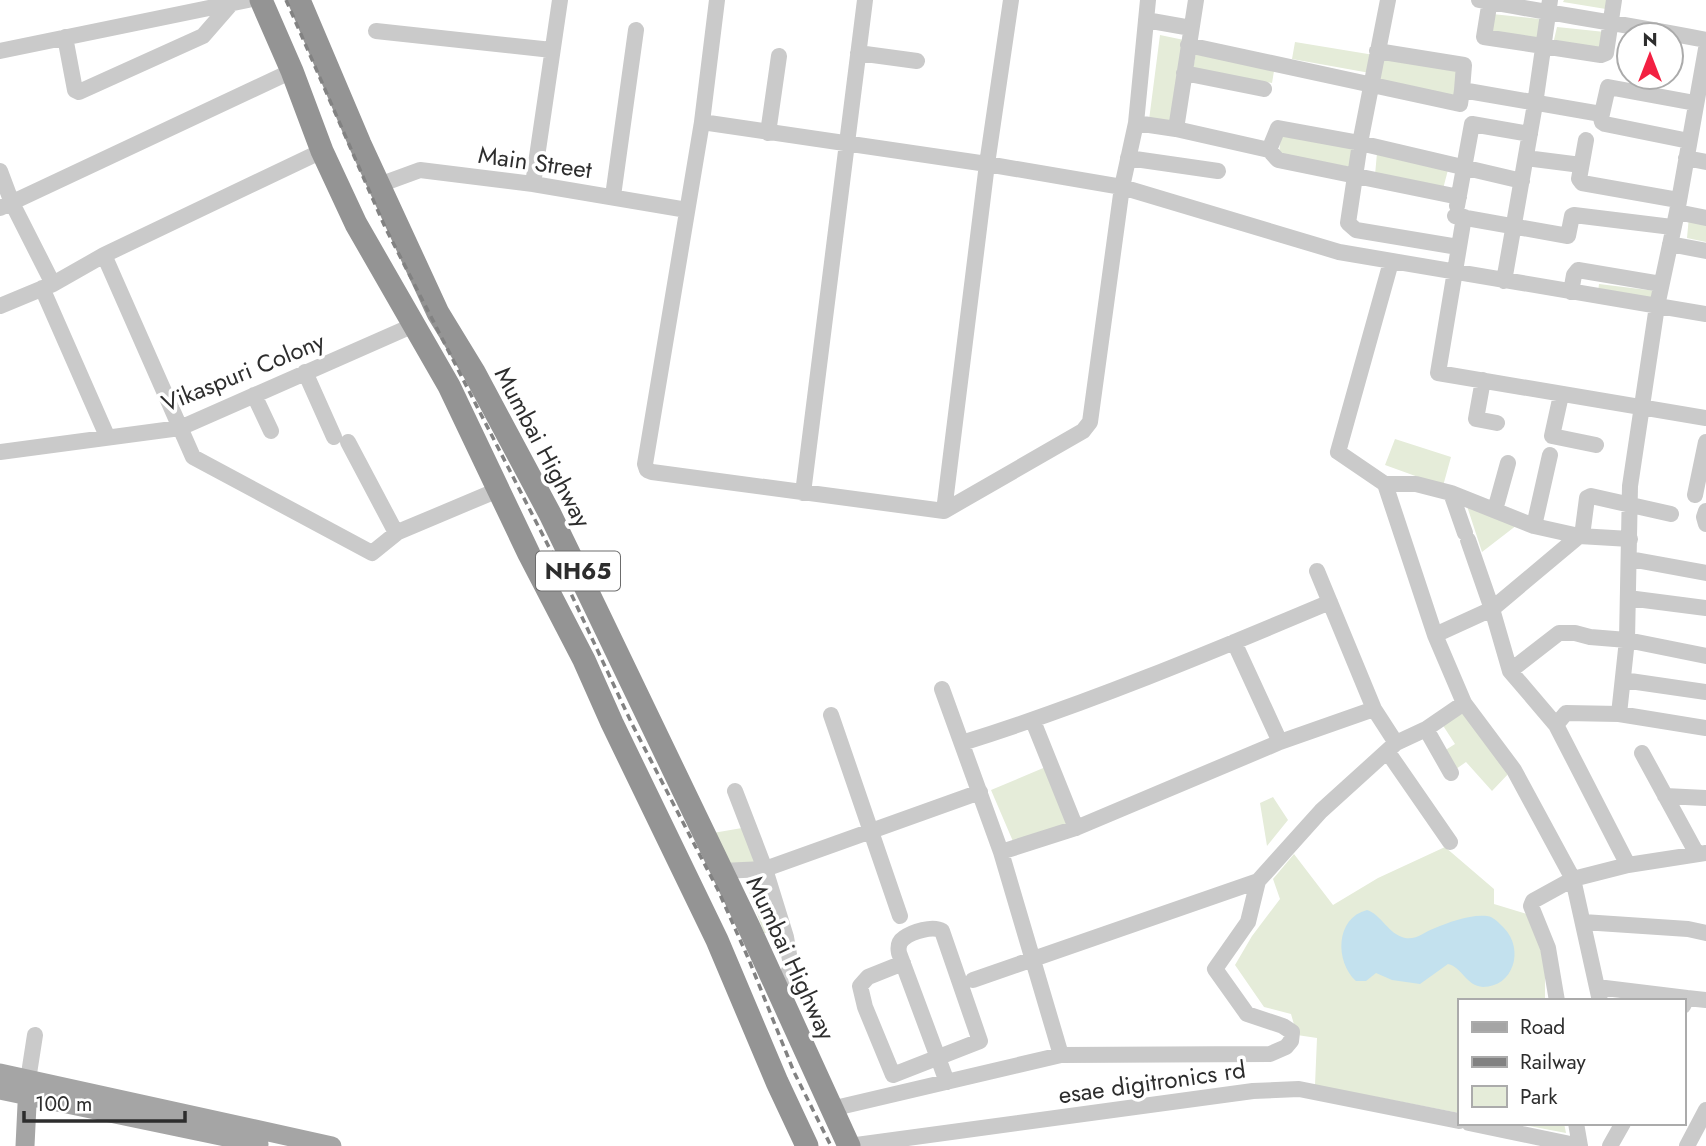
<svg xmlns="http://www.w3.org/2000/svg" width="1706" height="1146" viewBox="0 0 1706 1146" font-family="Jost,sans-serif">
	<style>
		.green { fill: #e5ecd9 }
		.water { fill: #c3e1ee }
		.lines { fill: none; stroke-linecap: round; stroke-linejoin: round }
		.minor { stroke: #cacaca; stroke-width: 16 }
		.major { stroke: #a5a5a5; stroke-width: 19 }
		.highway { stroke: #949494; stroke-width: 23 }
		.rail { stroke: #828282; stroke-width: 3.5; stroke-dasharray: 7 5; stroke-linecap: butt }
		.labels { text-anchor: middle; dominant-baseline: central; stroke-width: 7; stroke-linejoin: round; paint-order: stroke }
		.shield { fill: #fff; stroke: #6c6c6c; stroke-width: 2 }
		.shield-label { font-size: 23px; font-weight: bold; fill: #2d2d2d }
		.street-label { font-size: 24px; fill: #2d2d2d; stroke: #fff }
	</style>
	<rect width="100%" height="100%" fill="#fff"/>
	<path class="green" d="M1564,0H1614L1612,10L1563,2Z
		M1492,14L1540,19L1537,39L1488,32Z
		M1557,27L1605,32L1602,52L1553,44Z
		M1160,35L1184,40L1175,124L1149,120Z
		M1295,42L1374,55L1370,73L1292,59Z
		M1196,52L1275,65L1272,83L1193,69Z
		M1381,54L1457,69L1454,98L1375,81Z
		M1281,133L1354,145L1351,167L1279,155Z
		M1377,153L1449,166L1443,189L1375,175Z
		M1689,216L1706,219V242L1687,238Z
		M1599,284L1664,292L1662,304L1598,292Z
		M1395,439L1451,457L1443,486L1385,465Z
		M1466,503L1517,525L1482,552Z
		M1460,709L1511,771L1492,791L1466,762L1456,769L1444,751L1455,744L1442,724Z
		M1048,766L1070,822L1015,846L991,790Z
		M1273,797L1288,820L1267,846L1260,803Z
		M742,828L756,864L725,866L713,833Z
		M1445,847L1494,889V904L1530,915L1545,949V1001H1459V1113L1315,1085L1317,1038L1297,1035L1291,1014L1264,1007L1235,965L1252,936L1280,899L1273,879L1294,854L1333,905L1378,878Z
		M762,881L782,932L764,933L748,889Z
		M1514,1123H1564L1566,1133Z"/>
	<path class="water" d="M1367,910C1382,915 1388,934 1405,938C1417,940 1424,932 1435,928C1449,922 1471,914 1487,916C1494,917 1499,923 1504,928C1525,950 1513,987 1483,987C1466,986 1462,967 1448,964L1420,984L1392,980L1376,973L1366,981H1356C1335,962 1335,918 1367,910Z"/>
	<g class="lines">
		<path class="minor" d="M717,0L702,122L645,464L647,470L652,472L944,511L1083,431L1090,422L1122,187L1136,123L1148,0
			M1388,0L1360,143L1348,223L1356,230L1458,247
			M1479,0C1555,14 1630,25 1706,40
			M1490,0L1484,37L1601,55L1606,53L1614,0
			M1146,20L1191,28
			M376,31L552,50
			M65,37L75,90L79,92L203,36L230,5
			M1188,45L1460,104L1462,90L1601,114
			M0,51L248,0
			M1377,51L1464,65L1462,90
			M858,53L917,61
			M1184,73L1264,89
			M702,122L987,164L1122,187L1339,252L1706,314
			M1136,123L1176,129L1269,150L1278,160L1459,197
			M1176,129L1196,0
			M768,133L779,56
			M1586,140L1579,179L1582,183L1678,200
			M1689,141L1605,124L1602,122L1601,118L1608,87L1695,103
			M1269,150L1278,128L1360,143L1522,181
			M1128,158L1218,171
			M1526,158L1581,165
			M1686,158L1706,162
			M0,171L12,203L53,284
			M533,184L560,0
			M379,185L420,170L533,184L687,210
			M613,196L636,30
			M1457,206L1472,124L1530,134
			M0,208L292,71
			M1677,212L1706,218
			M1455,216L1568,236L1572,216L1574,215L1672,227
			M1464,217L1438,373L1706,418
			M1670,244L1706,251
			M104,255L193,457L372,553L398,532
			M1391,262L1338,452L1385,484H1416L1451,493L1534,526L1579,536L1630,539
			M1504,281L1535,104L1550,0
			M42,288L107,436
			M1571,292L1574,275L1578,270L1661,284
			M0,306L53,284L104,255L322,151
			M305,372L334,437
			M1483,380L1476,419L1497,423
			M254,395L271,431
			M1561,395L1552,436L1596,445
			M348,442L394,529L398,532L498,490
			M0,452L180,428L414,325
			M1385,484L1435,635L1464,703L1514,770L1573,879L1600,1001
			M803,493L865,0
			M1451,493L1465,533
			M1695,495L1706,442
			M1495,510L1508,463
			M944,511L987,164L1011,0
			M1706,511L1704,517L1706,524
			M1534,526L1550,455
			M1582,536L1587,498L1591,496L1671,514
			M1468,540L1492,609L1510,671L1556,725L1628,865
			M1630,559L1706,573
			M1317,571L1374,709L1396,743
			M1628,598L1706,608
			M1435,635L1492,609L1579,536
			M1234,642L1280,742
			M1510,671L1559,633H1575L1590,637L1627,640L1706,656
			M1623,680L1706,692
			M942,689L1001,852L1061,1055
			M1619,714L1627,640L1630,486L1657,306L1677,212L1706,49
			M831,715L900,916
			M1033,721L1076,828
			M1556,725L1566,713L1619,714L1706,728
			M1426,729L1451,773
			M962,743C1087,704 1209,653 1330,602
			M1387,751L1450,842
			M1642,753L1697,854
			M735,791L765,869L786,937L791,966L787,976L775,986
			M1665,796L1706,798
			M1001,852L1076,828L1280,742L1374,709
			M722,871L765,869L980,792
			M1583,922L1688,929L1706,933
			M903,963L868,977L860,986L865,1007L893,1075L980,1041L942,931C933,925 912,932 904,938C898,942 898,948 899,953L947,1082
			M973,980L1258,881L1321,811L1396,743L1426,729L1464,703
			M1597,987L1687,998
			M1557,1001L1548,948L1531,906L1533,901L1573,879L1628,865L1706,853
			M1683,1006L1687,998L1706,1000
			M28,1080L35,1035
			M831,1109L1061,1055L1270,1054L1286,1047L1291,1041L1292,1032L1283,1026L1247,1014L1215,969L1248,922L1258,881
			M1469,1123L1580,1146
			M1576,1123L1580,1146
			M849,1146L1253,1091L1299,1089L1459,1121
			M1610,1146L1623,1123
			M1687,1146L1706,1110"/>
		<path class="major" d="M0,1073L332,1146
			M0,1090L259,1144
			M25,1146L28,1084"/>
		<path class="highway" d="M261,0L292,71L322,151L356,224L449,386L529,554L584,660L612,723L717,940L777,1082L807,1146
			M299,0L360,144L438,313L474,372L550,514L597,611L748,925L849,1146"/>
		<path class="rail" d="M286,0L385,227L552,553L632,724L718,890L749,960L794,1072L831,1146"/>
	</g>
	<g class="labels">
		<rect class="shield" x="536" y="551.5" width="84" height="39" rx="5"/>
		<g class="shield-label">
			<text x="578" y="571">NH65</text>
		</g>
		<g class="street-label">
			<text transform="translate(535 162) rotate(8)">Main Street</text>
			<text transform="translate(243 372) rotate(-22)">Vikaspuri Colony</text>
			<text transform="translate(543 447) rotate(62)">Mumbai Highway</text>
			<text transform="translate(791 958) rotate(65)">Mumbai Highway</text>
			<text transform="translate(1152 1082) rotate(-8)">esae digitronics rd</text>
		</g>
	</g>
	<rect x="1458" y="999" width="228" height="126" fill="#ffffff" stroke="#ababab" stroke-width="2"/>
	<rect x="1472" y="1022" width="35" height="10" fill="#a5a5a5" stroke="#ababab" stroke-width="2"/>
	<text x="1520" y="1034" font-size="21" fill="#2d2d2d">Road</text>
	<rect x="1472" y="1057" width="35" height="10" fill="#828282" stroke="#ababab" stroke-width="2"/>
	<text x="1520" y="1069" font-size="21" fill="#2d2d2d">Railway</text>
	<rect x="1472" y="1086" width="35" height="21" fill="#e5ecd9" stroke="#ababab" stroke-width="2"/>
	<text x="1520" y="1104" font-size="21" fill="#2d2d2d">Park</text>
	<g transform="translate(1650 56)"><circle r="33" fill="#ffffff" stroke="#ababab" stroke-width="2"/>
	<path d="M0-5L12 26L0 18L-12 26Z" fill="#f32042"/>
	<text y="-10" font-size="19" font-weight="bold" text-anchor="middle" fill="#2d2d2d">N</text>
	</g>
	<path d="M24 1111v10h161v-10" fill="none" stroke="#2d2d2d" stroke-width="3.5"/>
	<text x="35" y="1111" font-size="21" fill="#2d2d2d" stroke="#ffffff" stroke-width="5" paint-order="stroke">100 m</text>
</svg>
